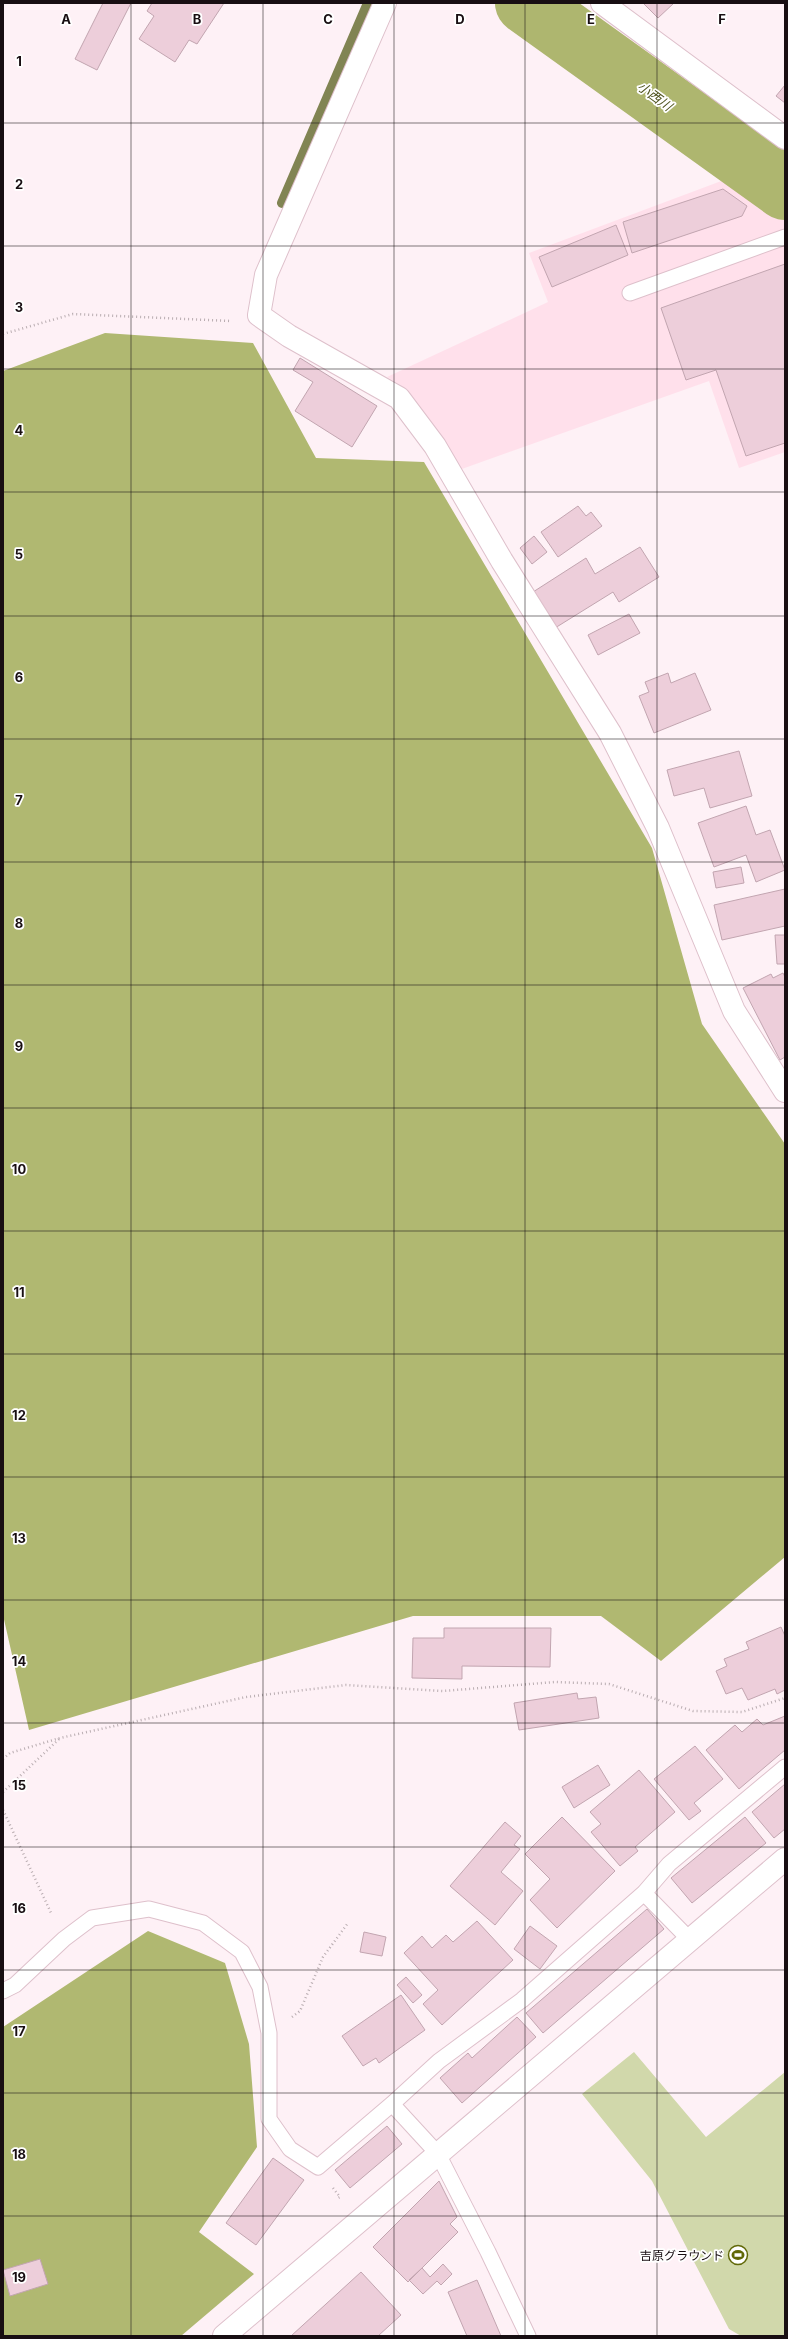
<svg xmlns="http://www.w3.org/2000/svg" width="788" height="2339" viewBox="0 0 788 2339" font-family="Inter,'Noto Sans JP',sans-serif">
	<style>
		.built { fill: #ffe0eb }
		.green { fill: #d1d8ab }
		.forest { fill: #b0b871 }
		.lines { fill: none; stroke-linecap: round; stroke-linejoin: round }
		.stream { stroke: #818453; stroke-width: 10 }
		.river { stroke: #aeb66f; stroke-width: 62 }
		.building { fill: #edceda; stroke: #c2a5b0 }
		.service-casing { stroke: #dec0cb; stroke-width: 17 }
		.minor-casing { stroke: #dec0cb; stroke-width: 24 }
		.tertiary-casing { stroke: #dec0cb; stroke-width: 24 }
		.path { stroke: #b9adb1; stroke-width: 2.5; stroke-dasharray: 1 3; stroke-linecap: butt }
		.service { stroke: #fff; stroke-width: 15 }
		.minor { stroke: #fff; stroke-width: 22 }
		.tertiary { stroke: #fff; stroke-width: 22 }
		.grid { fill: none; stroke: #180e12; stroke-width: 1; stroke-opacity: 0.55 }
		.labels { text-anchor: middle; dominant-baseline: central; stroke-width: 3.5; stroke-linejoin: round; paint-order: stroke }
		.poi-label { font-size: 12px; fill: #180e12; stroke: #fff; text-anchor: end }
		.water-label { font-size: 13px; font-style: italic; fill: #4e531e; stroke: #fff }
		.grid-label { font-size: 13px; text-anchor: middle; font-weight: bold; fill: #180e12; stroke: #fff; stroke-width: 3.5; stroke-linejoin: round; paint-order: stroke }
	</style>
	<rect width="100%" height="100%" fill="#fef1f6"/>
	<path class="built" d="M740,174L785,207V452L739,468L709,381L459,470L444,440L407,389L387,377L548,302L529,253Z"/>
	<path class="green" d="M634,2052L706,2137L785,2072V2336H741L729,2329L652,2181L582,2094Z"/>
	<path class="forest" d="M105,333L253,343L316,458L424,462L652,848L702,1024L785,1144V1557L661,1661L601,1616H413L29,1730L3,1615V371Z
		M148,1931L225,1963L249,2044L257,2147L199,2232L254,2274L181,2336H3V2027Z"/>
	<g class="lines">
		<path class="stream" d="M282,203L368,3"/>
		<path class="river" d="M526,3L785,189"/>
	</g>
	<path class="building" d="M103,3H131L97,70L75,59Z
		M152,3H224L197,44L189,40L175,62L139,39L154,16L147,11Z
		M643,3H674L658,18Z
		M785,85V103L776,96Z
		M723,189L747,206L742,216L632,253L623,222Z
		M616,225L628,255L552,287L539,257Z
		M785,264V443L746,456L716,370L686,380L661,308Z
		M300,358L377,406L352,447L295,411L313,382L293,370Z
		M578,506L586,516L591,512L602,526L558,557L541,532Z
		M534,536L547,552L532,564L520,548Z
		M640,547L659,577L619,602L613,592L555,628L533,592L586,558L595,574Z
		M629,614L640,633L598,655L588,635Z
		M668,673L671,683L695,673L711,710L654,733L639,696L649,692L645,682Z
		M739,751L752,796L710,808L704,788L674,796L667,770Z
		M746,806L756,835L770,830L785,870L756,882L746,855L714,867L698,823Z
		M741,867L744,883L716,888L713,872Z
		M785,889V926L722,940L714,905Z
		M775,935H785V964H777Z
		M783,973L785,977V1057L780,1060L743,988L771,974L773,978Z
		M781,1627L785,1636V1690L777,1694L775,1689L748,1700L742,1688L726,1694L716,1671L727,1666L724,1659L749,1649L746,1642Z
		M444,1628H551L550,1667L462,1666V1679L412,1678L413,1638H444Z
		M577,1693L578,1699L596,1697L599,1718L519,1730L514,1703Z
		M785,1716V1750L739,1789L706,1750L735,1725L742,1732L757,1719L763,1725Z
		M695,1746L723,1779L694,1803L701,1811L689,1820L654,1779Z
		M598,1765L610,1785L574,1808L562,1787Z
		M639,1770L675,1812L635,1847L638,1851L620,1866L591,1832L601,1824L590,1812Z
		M785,1784V1829L774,1838L752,1812Z
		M562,1817L615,1871L557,1928L530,1900L550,1879L525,1854Z
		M745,1817L766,1843L692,1903L671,1878Z
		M505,1822L521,1836L514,1845L520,1849L501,1872L523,1891L495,1925L450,1886Z
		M647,1909L664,1929L543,2033L526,2013Z
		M477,1921L513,1960L442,2025L423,2004L438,1990L404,1953L422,1936L432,1948L446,1935L453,1942Z
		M530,1926L557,1946L540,1969L514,1949Z
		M364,1932L386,1937L382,1956L360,1952Z
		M406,1977L422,1995L413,2003L397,1985Z
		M401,1995L425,2030L379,2063L376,2058L363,2066L342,2036Z
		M517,2017L536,2037L462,2103L440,2078L468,2053L472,2058Z
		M387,2126L402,2144L350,2188L335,2170Z
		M273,2158L304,2180L256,2245L226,2223Z
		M439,2181L457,2217L450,2224L458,2232L408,2282L373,2247Z
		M40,2259L48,2284L10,2296L3,2270Z
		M443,2264L452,2274L441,2285L437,2281L423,2294L409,2280L422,2268L430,2277Z
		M361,2272L401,2315L378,2336H291Z
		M477,2280L501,2336H467L448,2292Z"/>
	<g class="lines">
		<defs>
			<path id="service" d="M630,293L785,237
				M644,1893L690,1940
				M3,1991L15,1985L64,1939L92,1918L149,1909L203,1923L242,1952L260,1987L269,2033V2119L290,2149L318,2167L392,2104L439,2061L522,2000L644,1893L669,1864L785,1767
				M392,2104L438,2154L488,2252L528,2336"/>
			<path id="minor" d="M385,3L266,275L259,315L289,336L399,398L435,446L502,561L610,733L658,828L734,1011L785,1091
				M602,3L785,138"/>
			<path id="tertiary" d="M224,2336L785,1859"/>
		</defs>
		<use href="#service" class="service-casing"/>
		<use href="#minor" class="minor-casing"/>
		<use href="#tertiary" class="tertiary-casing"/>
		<path class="path" d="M3,334L73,314L231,321
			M3,1759L10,1753L60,1738L246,1697L346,1685L443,1691L555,1682L609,1684L693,1711L742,1712L785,1698
			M3,1792L59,1739
			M3,1810L52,1915
			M292,2017L300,2011L323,1957L348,1923
			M333,2188L340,2197L338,2198"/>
		<use href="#service" class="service"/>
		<use href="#minor" class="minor"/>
		<use href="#tertiary" class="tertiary"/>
	</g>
	<path class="grid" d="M131,3V2336M263,3V2336M394,3V2336M525,3V2336M657,3V2336M3,123H785M3,246H785M3,369H785M3,492H785M3,616H785M3,739H785M3,862H785M3,985H785M3,1108H785M3,1231H785M3,1354H785M3,1477H785M3,1600H785M3,1723H785M3,1847H785M3,1970H785M3,2093H785M3,2216H785"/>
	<defs>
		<symbol id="stadium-ring" viewBox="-11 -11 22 22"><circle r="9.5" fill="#fff" stroke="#616808" stroke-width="1.5"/><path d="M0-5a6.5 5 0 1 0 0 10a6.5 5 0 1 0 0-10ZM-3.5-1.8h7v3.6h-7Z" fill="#616808"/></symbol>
	</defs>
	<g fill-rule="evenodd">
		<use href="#stadium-ring" x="727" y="2244" width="22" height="22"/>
	</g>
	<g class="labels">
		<g class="poi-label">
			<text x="724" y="2255">吉原グラウンド</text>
		</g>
		<g class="water-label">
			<text transform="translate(655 96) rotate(36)">小西川</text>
		</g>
	</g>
	<g class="grid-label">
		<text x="66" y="24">A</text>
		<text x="197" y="24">B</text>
		<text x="328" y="24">C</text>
		<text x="460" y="24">D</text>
		<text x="591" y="24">E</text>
		<text x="722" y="24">F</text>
		<text x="19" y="66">1</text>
		<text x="19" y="189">2</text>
		<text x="19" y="312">3</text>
		<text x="19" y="435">4</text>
		<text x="19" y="559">5</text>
		<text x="19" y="682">6</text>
		<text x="19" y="805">7</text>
		<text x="19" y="928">8</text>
		<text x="19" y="1051">9</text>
		<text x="19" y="1174">10</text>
		<text x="19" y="1297">11</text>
		<text x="19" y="1420">12</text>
		<text x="19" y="1543">13</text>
		<text x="19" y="1666">14</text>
		<text x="19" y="1790">15</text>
		<text x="19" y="1913">16</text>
		<text x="19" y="2036">17</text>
		<text x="19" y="2159">18</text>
		<text x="19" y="2282">19</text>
	</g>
	<rect width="788" height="2339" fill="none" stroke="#180e12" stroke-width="8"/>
</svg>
